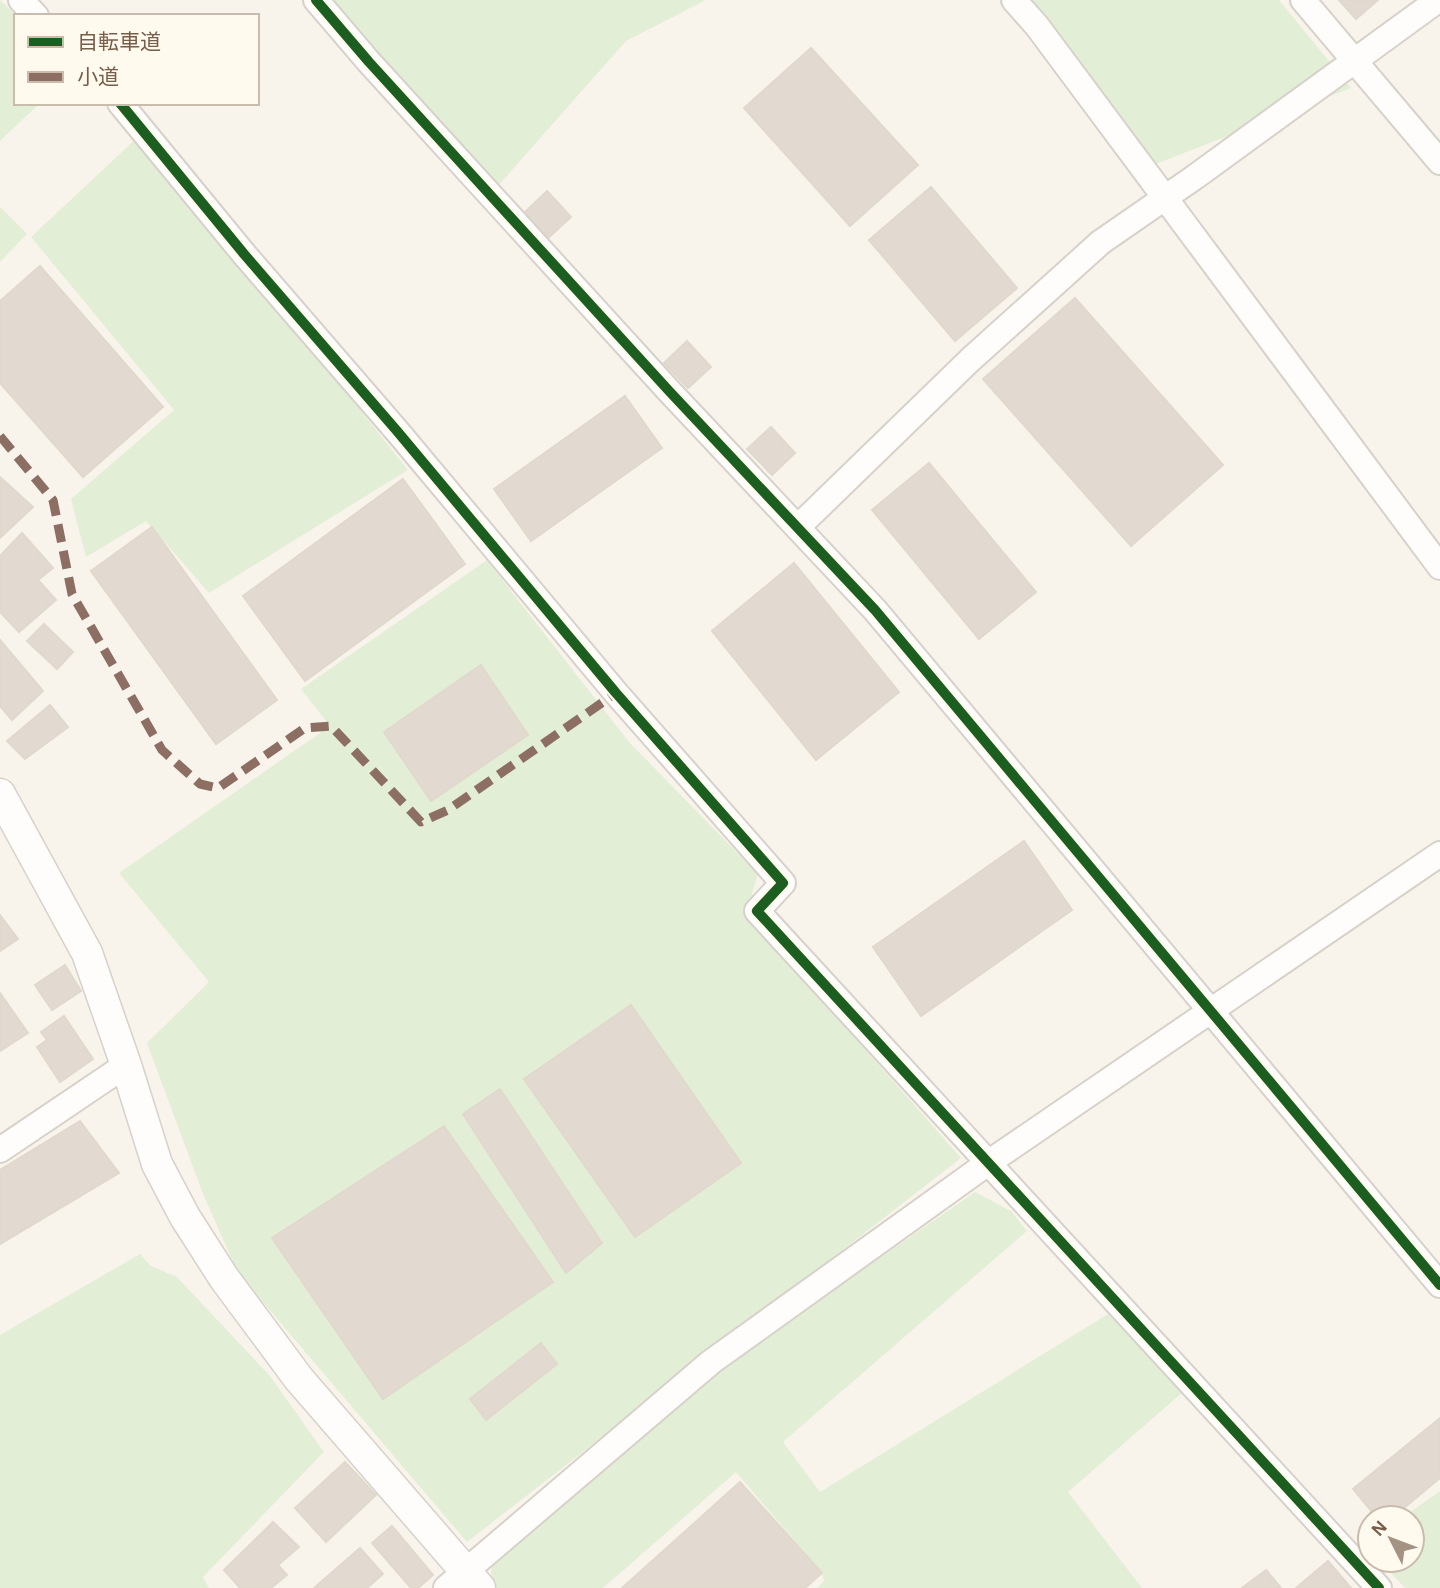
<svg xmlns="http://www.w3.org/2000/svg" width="1440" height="1588" viewBox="0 0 1440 1588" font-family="'Alegreya Sans','Noto Sans JP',sans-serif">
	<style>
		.green { fill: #e2efd6 }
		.building { fill: #e2dad0; stroke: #e1d8cd; stroke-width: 2 }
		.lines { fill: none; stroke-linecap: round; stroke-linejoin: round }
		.minor-casing { stroke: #d7d1c9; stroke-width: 28 }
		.tertiary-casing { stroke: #d7d1c9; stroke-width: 33 }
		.minor { stroke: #fefdfc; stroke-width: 24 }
		.tertiary { stroke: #fefdfc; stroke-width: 30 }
		.quiet { stroke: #8d6e63; stroke-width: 9; stroke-dasharray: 18 9; stroke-linecap: butt }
		.cycleway-casing { stroke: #fffaed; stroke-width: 15 }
		.cycleway { stroke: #1b5e20; stroke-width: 10 }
	</style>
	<rect width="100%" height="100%" fill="#f8f4eb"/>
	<path class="green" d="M0,0L17,16L16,103H40L0,141Z
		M327,0H706L626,41L490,195Z
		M1007,0H1279L1351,88L1143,169Z
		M140,135L408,470L209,593L146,521L86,557L71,499L174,410L31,237Z
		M0,207L27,234L0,262Z
		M487,560L629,742L758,874L746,914L961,1158L467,1542L238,1273L203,1194L147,1043L209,982L119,873L330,726L301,689Z
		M975,1192L1011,1211L1027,1231L783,1442L820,1492L1108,1314L1183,1392L1068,1492L1142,1588H817L824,1581L822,1573L736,1472L603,1588H496L490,1581L493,1560L711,1375Z
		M140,1254L151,1266L177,1277L270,1376L324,1452L203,1577L209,1588H0V1335Z
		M1440,1491V1588H1405L1379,1560H1412V1518H1402Z"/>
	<path class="building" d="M1339,0H1378L1356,19Z
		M811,48L918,165L850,226L744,108Z
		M931,187L1017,288L955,341L869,240Z
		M547,191L571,217L548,238L524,213Z
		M40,266L163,407L83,477L0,383V301Z
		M1075,298L1223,465L1131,546L983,379Z
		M687,341L711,367L688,388L664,363Z
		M625,396L662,448L531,541L494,489Z
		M771,427L795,453L772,475L747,449Z
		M929,463L1036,592L979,639L872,510Z
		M0,477L33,507L0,538Z
		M403,479L465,564L305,681L243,596Z
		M152,527L277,700L216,744L91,571Z
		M22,533L53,568L38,580L56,600L19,632L0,612V556Z
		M794,563L899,692L816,760L712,631Z
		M44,624L73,652L57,669L27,641Z
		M0,640L43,691L12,720L0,706Z
		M481,665L528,735L431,801L384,732Z
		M50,705L68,727L25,759L7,741Z
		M1024,841L1072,910L921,1016L873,947Z
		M0,915L18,939L0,951Z
		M65,965L81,991L52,1010L35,985Z
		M0,993L28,1033L0,1051Z
		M631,1005L741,1163L635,1237L524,1079Z
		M64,1016L93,1059L60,1082L37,1047L47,1040L41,1032Z
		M500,1089L602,1243L566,1273L463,1114Z
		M80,1121L119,1173L0,1244V1170Z
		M444,1126L553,1282L383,1399L272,1238Z
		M541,1343L557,1364L486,1420L470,1399Z
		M1440,1418V1478L1392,1518H1377L1353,1489Z
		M345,1462L376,1495L326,1542L295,1508Z
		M740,1482L822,1573L805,1588H622Z
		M273,1522L299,1547L278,1565L287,1575L271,1588H240L224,1570Z
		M392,1526L433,1575L418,1588H411L372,1543Z
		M360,1548L383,1574L367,1588H314Z
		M1328,1561L1351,1588H1296Z
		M1266,1570L1281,1588H1242Z"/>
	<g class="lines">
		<defs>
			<path id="minor" d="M21,0L36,16
				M316,0L369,62L670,392L875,610L1440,1285
				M1014,0L1037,26L1440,567
				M1303,0L1440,162
				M120,103L244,254L397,431L616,693L783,883L757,911L1379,1588
				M799,526L970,360L1101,242L1195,177L1438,0
				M0,1150L126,1065
				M446,1588L711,1362L988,1163L1440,854"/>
			<path id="tertiary" d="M0,794L87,953L126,1065L157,1164L185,1217L224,1278L299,1379L480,1588"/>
		</defs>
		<use href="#minor" class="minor-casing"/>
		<use href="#tertiary" class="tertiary-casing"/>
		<use href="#minor" class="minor"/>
		<use href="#tertiary" class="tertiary"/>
		<path class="quiet" d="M0,436L53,500L72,594L162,750L200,784L218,788L305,728L331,726L421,822L448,810L616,693"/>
		<defs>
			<path id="cycleway" d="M316,0L369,62L670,392L875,610L1440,1285
				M120,103L244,254L397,431L616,693L783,883L757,911L1379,1588"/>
		</defs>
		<use href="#cycleway" class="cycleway-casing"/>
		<use href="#cycleway" class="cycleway"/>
	</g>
	<rect x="14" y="14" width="245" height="91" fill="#fffaed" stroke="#c9bcac" stroke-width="2"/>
	<rect x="28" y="37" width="35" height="10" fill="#1b5e20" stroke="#c9bcac" stroke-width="2"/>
	<text x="77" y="49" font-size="21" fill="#775e4a">自転車道</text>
	<rect x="28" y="72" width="35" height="10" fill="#8d6e63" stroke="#c9bcac" stroke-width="2"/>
	<text x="77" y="84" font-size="21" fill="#775e4a">小道</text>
	<g transform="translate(1391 1539) rotate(312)"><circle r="33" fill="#fffaed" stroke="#c9bcac" stroke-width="2"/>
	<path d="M0-5L12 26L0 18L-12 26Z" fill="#a49282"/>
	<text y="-10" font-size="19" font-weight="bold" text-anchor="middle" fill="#775e4a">N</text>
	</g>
</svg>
